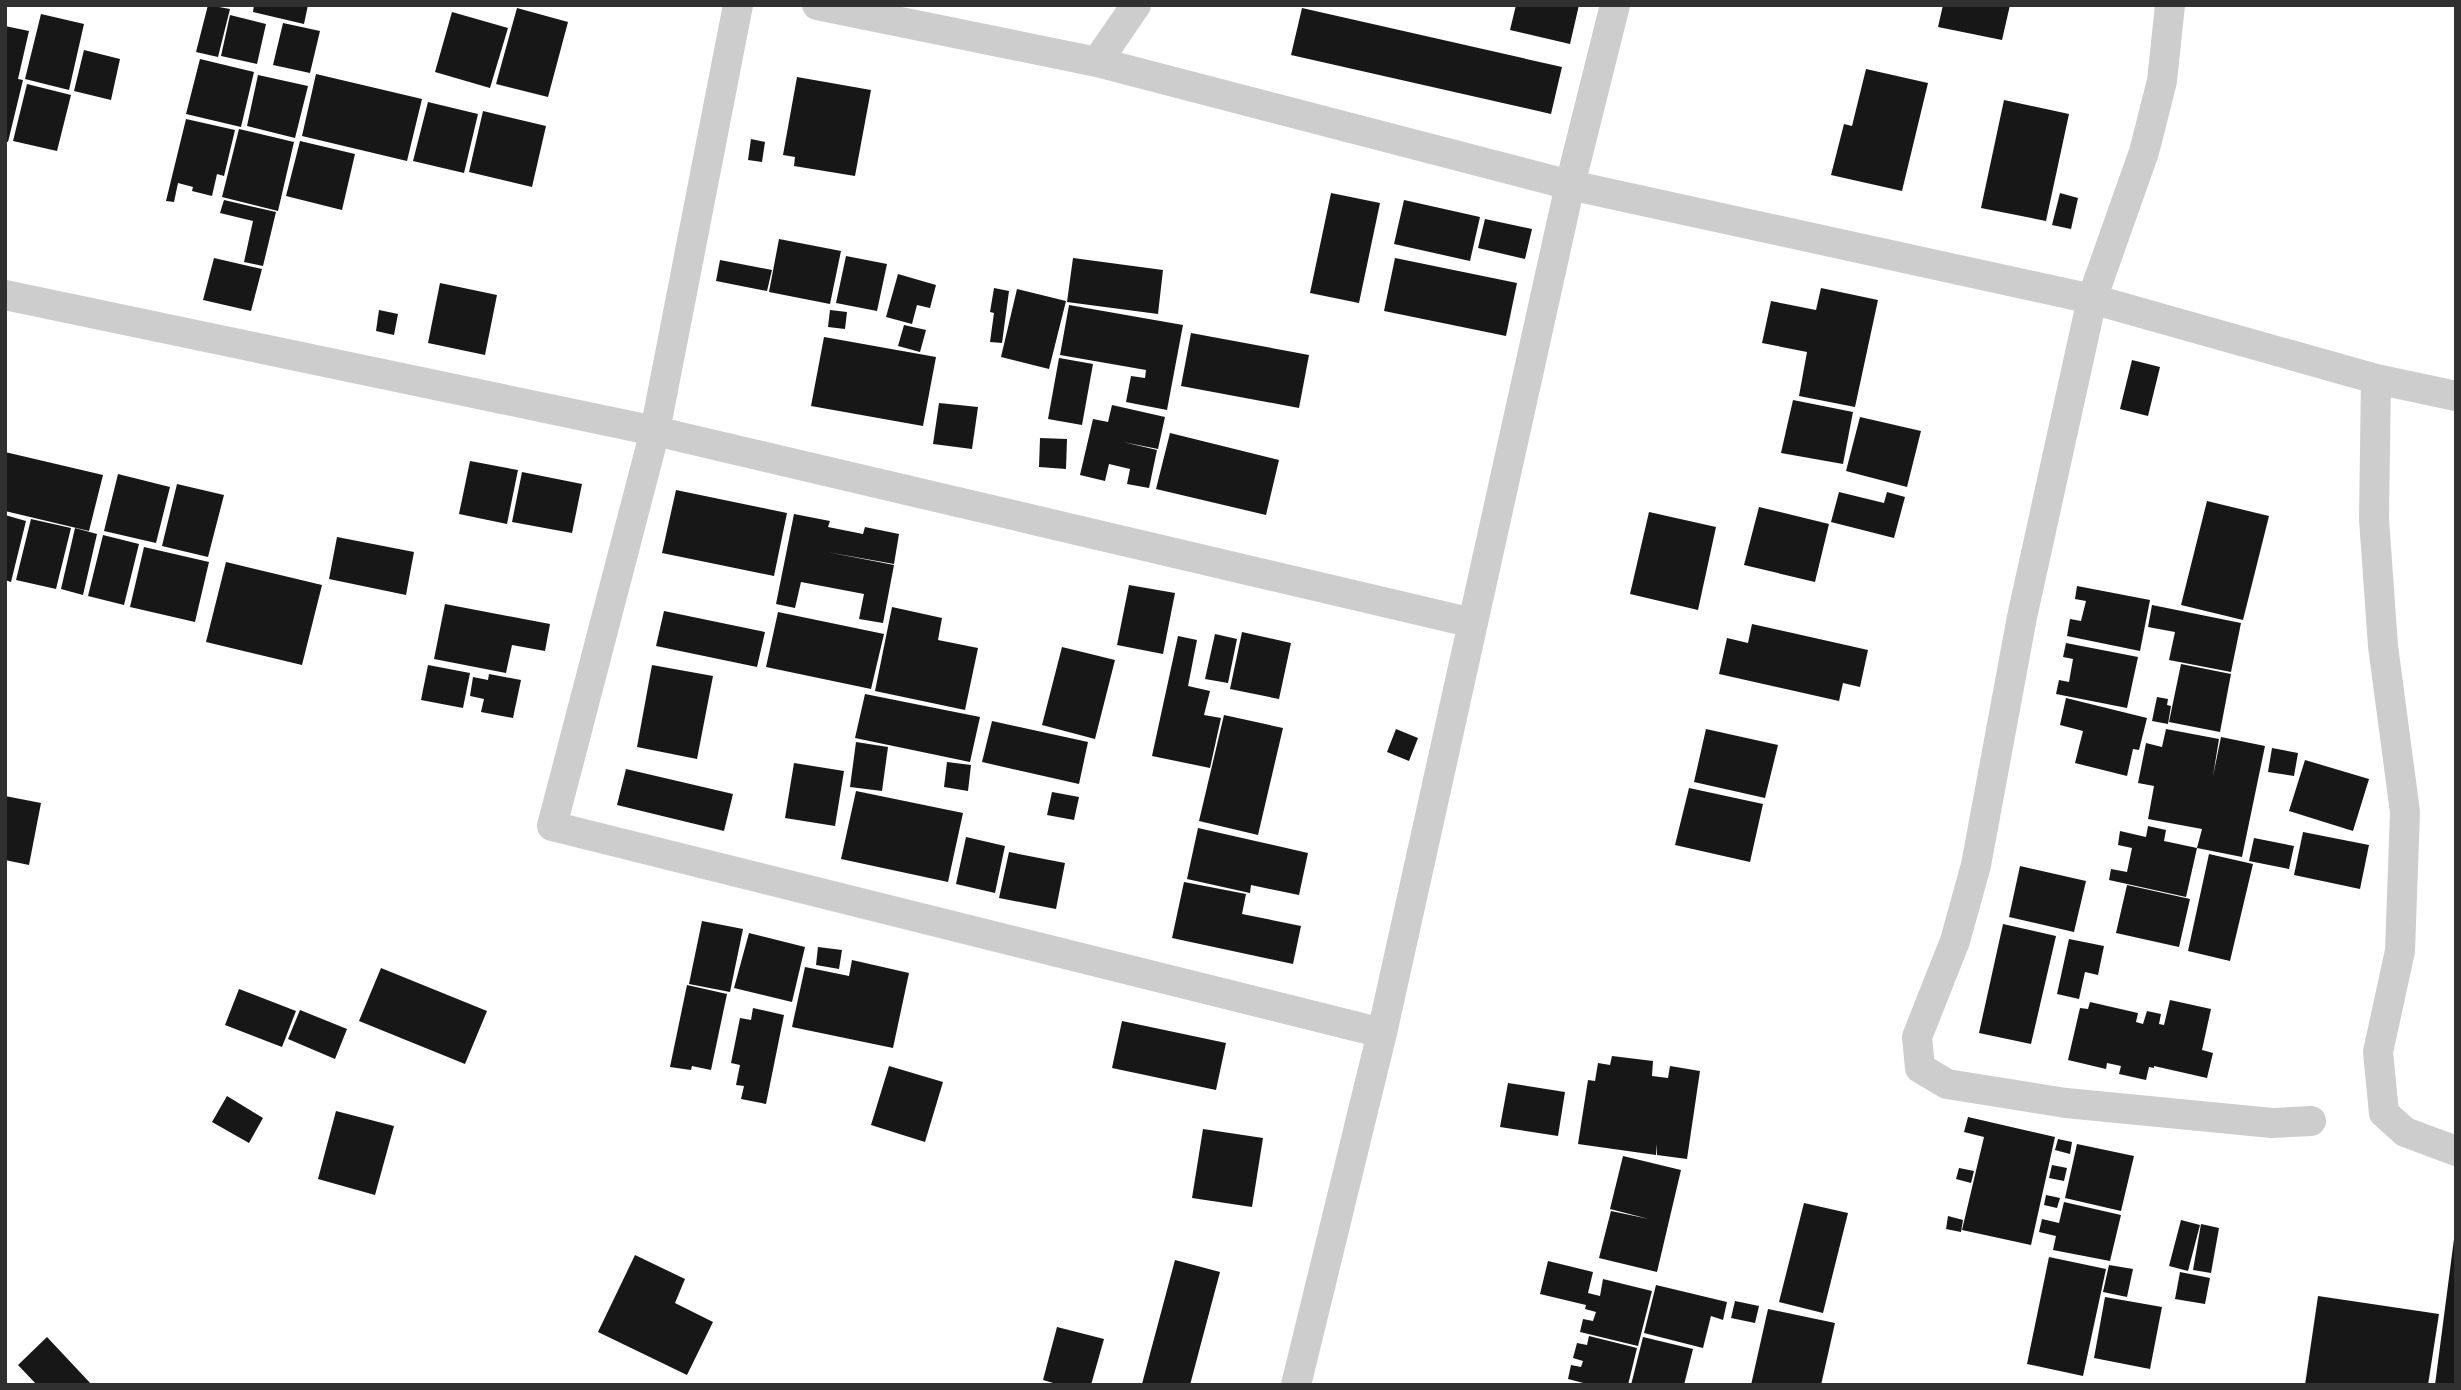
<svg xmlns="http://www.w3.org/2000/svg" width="2461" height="1390" viewBox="0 0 2461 1390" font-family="'Fira Sans',sans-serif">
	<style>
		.building { fill: #171717 }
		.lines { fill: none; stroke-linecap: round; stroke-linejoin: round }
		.street { stroke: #cdcdcd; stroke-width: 30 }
	</style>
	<rect width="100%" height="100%" fill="#fff"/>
	<path class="building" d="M208,5L230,9L218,57L196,52Z
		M254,5H308L304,24L253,12Z
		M1516,5H1579L1570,44L1510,30Z
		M1943,5H2010L2002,40L1938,27Z
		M517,8L568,22L548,97L496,84Z
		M1302,8L1562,67L1551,114L1291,55Z
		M452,12L508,28L490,88L435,72Z
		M41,14L84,24L69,90L25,79Z
		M230,15L266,24L257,64L221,56Z
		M283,23L320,31L310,73L273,65Z
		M5,26L29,31L18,79L23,80L8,142L5,141Z
		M84,50L120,59L111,100L74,91Z
		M200,59L254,72L241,127L186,114Z
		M1866,69L1928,83L1902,191L1831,175L1844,124L1852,126Z
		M316,74L422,99L407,161L302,136Z
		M258,75L308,86L295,138L247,126Z
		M797,77L871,90L855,176L794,166L795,157L783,155Z
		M27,84L71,95L57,151L13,141Z
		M2004,100L2069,114L2046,221L1981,208Z
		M428,102L478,114L464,173L413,161Z
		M483,111L546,126L532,187L469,172Z
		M186,119L235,130L224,176L217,174L212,196L192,191L193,187L178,183L174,202L166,201Z
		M239,129L294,142L278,211L222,197Z
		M751,139L765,142L762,162L748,160Z
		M300,141L355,154L342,210L286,196Z
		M1331,193L1380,203L1359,303L1310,293Z
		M2060,193L2078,198L2071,229L2052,225Z
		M224,200L276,212L263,266L244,262L253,221L220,213Z
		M1404,200L1480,217L1470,261L1394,244Z
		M1485,219L1532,229L1525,259L1478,248Z
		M779,239L841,251L830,304L769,292Z
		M846,256L887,264L877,311L836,303Z
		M214,258L262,269L251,311L203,300Z
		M1073,258L1163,270L1158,314L1067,302Z
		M1395,258L1517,283L1506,336L1384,311Z
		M720,260L772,270L767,291L716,281Z
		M898,274L936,285L930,308L917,305L912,324L886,317Z
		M440,283L497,295L485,355L428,343Z
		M994,288L1009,291L1002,343L990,342L994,313L990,312Z
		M1821,288L1878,300L1855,407L1799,396L1807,352L1762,343L1771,301L1816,310Z
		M1017,289L1066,301L1049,369L1001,357Z
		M1069,305L1183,325L1167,410L1126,402L1131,376L1145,378L1146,370L1060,355Z
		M379,310L398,314L394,335L376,331Z
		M830,310L847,312L845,329L828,327Z
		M904,325L926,330L920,352L898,346Z
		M1191,333L1309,355L1299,408L1181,386Z
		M824,337L936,357L923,426L811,406Z
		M1059,358L1093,364L1082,425L1048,419Z
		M2132,360L2160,367L2148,416L2120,409Z
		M1793,400L1853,412L1843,464L1781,453Z
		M939,403L978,407L972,449L933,444Z
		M1112,405L1165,417L1158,449L1123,442L1157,450L1149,488L1127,484L1130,469L1109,464L1105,481L1080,475L1093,419L1108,422Z
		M1860,417L1921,431L1907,487L1846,471Z
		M1170,433L1279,460L1266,515L1156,489Z
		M1040,438L1067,439L1066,469L1039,467Z
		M5,452L103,475L89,531L5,511Z
		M470,461L518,470L507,524L459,514Z
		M522,472L582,484L572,533L512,522Z
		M118,474L170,487L156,543L104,531Z
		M177,484L224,495L208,557L162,546Z
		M676,490L787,513L774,576L662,553Z
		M1839,492L1884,503L1887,492L1905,497L1894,538L1831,522Z
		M2207,501L2269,516L2243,620L2181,605Z
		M1759,507L1829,524L1815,582L1744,565Z
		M1649,512L1716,527L1698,610L1630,594Z
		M794,514L830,521L828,527L863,534L865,527L899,534L894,564L827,552L894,565L883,623L859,619L864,594L801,582L795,608L776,604Z
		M5,515L26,521L11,582L5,580Z
		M31,519L71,528L56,589L16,580Z
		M75,528L97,534L83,595L61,589Z
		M103,535L139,544L124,605L88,596Z
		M337,537L414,552L406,595L329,579Z
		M144,547L209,562L195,622L130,607Z
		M226,562L322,585L302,665L206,642Z
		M1129,585L1175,593L1163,654L1117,645Z
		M2077,586L2150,600L2140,651L2067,636L2070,619L2081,621L2086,601L2075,599Z
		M445,604L550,624L545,651L512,645L506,673L434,659Z
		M2152,605L2241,623L2231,672L2169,660L2175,632L2148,627Z
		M892,607L942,618L938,640L978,648L965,710L875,691Z
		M664,611L765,632L757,667L656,646Z
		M778,612L884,634L871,689L766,667Z
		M1752,624L1868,650L1860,687L1843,683L1839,701L1719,674L1727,638L1748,643Z
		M1242,632L1291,643L1279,699L1230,689Z
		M1215,634L1237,639L1228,683L1205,679Z
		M1178,636L1197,640L1188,686L1210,691L1204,715L1221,718L1210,768L1152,756Z
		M2066,643L2138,657L2127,708L2056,694L2059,680L2069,682L2073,659L2063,657Z
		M1062,647L1115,660L1095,739L1042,725Z
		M2181,664L2231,674L2220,732L2169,722Z
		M428,665L470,673L463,708L421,700Z
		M652,665L713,676L697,759L637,747Z
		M489,674L521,680L513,718L481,712L484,699L470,696L473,677L488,680Z
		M865,694L980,717L970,762L855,738Z
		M2157,697L2168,699L2167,705L2171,706L2168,724L2152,721Z
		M2066,698L2147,718L2139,750L2133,749L2127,776L2075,763L2083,731L2060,725Z
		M1224,715L1283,728L1258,835L1199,821Z
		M992,721L1088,742L1079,784L982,762Z
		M1396,729L1418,738L1409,761L1387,752Z
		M1706,729L1778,745L1765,798L1694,782Z
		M2166,729L2219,739L2213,776L2221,737L2265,746L2242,857L2197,848L2202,829L2148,819L2154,786L2138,783L2146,743L2162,747Z
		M856,742L888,747L882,791L850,787Z
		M2272,748L2298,753L2294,776L2268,772Z
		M2305,760L2369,779L2353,831L2289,811Z
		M947,762L971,765L968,791L944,787Z
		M794,763L844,771L835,826L785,818Z
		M626,769L733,794L724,831L617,805Z
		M1689,788L1763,804L1750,862L1675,845Z
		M856,791L963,813L948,882L841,859Z
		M1052,792L1079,797L1074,820L1047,815Z
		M5,796L41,803L29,865L5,860Z
		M2148,826L2166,830L2164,841L2197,848L2186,897L2109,880L2111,869L2127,872L2132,848L2118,845L2120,831L2146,837Z
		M1198,828L1308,853L1299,895L1251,885L1250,893L1187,879Z
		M2303,832L2369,845L2360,889L2294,875Z
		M966,837L1005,846L995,893L956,884Z
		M2254,838L2294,846L2289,869L2249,861Z
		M1009,852L1065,863L1056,909L999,898Z
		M2209,854L2253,864L2230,961L2188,951Z
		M2020,866L2086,881L2074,932L2009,917Z
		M1184,882L1246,894L1242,914L1301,926L1293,964L1172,938Z
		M2127,885L2190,899L2179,947L2116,933Z
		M702,921L743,929L730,992L689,984Z
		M2003,924L2056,936L2031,1044L1979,1033Z
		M749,933L805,947L792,1002L734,988Z
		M2069,939L2104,946L2098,975L2085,972L2079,999L2057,994Z
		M818,947L842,950L839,969L816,965Z
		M852,960L909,973L893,1048L792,1027L805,967L849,976Z
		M381,968L487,1011L465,1064L359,1021Z
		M687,985L727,994L711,1070L692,1066L691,1070L670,1067Z
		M239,989L296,1011L282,1047L225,1025Z
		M2170,1000L2211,1009L2202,1050L2213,1053L2207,1078L2154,1066V1068L2149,1067L2146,1080L2119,1074L2121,1066L2107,1063L2106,1069L2068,1060L2080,1008L2088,1009L2090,1002L2138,1013L2136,1022L2143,1024L2147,1011L2161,1014L2159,1024L2164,1025Z
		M753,1008L784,1015L766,1104L741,1099L744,1086L736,1085L740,1065L731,1063L740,1018L751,1020Z
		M300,1010L347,1029L335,1059L288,1039Z
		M1122,1021L1226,1043L1216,1090L1112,1068Z
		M1612,1056L1653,1061L1652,1076L1668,1078L1670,1066L1700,1071L1687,1159L1657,1155V1144L1656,1155L1578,1144L1588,1080L1595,1081L1598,1063L1610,1065Z
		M889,1066L943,1082L925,1142L871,1125Z
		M1508,1083L1565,1092L1558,1136L1500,1127Z
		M227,1096L263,1118L249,1143L212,1122Z
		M336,1111L394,1126L375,1195L318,1179Z
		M1968,1117L2055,1137L2031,1245L1962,1230L1984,1137L1964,1132Z
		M1203,1129L1263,1138L1252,1207L1192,1198Z
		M2058,1139L2072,1142L2070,1154L2055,1150Z
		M2077,1144L2134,1156L2121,1211L2065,1198Z
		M1623,1156L1681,1170L1657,1272L1599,1258L1611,1211L1649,1219L1610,1209Z
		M2052,1165L2067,1168L2064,1181L2049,1178Z
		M1959,1168L1974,1171L1971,1183L1956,1179Z
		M2046,1195L2060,1198L2057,1208L2044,1205Z
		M2064,1202L2121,1215L2110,1261L2053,1250L2056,1236L2039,1232L2042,1219L2059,1223Z
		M1804,1203L1848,1213L1823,1313L1779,1302Z
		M1948,1216L1963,1220L1961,1232L1946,1229Z
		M2181,1220L2200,1225L2188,1271L2169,1266Z
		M2201,1224L2219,1228L2211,1273L2193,1270Z
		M2454,1239L2456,1385H2435Z
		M635,1255L685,1279L675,1303L713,1322L687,1375L598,1332Z
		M2049,1257L2106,1269L2083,1376L2027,1364Z
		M1175,1260L1220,1272L1190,1385H1146L1142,1384Z
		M1548,1261L1593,1272L1588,1293L1600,1296L1603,1279L1652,1291L1638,1346L1580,1332L1583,1319L1593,1321L1596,1312L1585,1309L1586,1305L1540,1294Z
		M2109,1265L2133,1269L2127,1297L2103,1292Z
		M2180,1272L2210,1278L2205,1304L2175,1299Z
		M1656,1285L1727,1302L1723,1320L1711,1316L1703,1348L1644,1333Z
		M2318,1296L2439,1314L2428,1385H2305Z
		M2105,1297L2162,1307L2150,1369L2094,1358Z
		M1735,1301L1759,1306L1755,1323L1731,1318Z
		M1768,1309L1835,1323L1821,1385H1751Z
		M1057,1327L1104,1339L1091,1385H1060L1043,1380Z
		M1589,1336L1637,1348L1628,1385H1591L1568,1379L1571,1365L1581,1367L1583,1361L1573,1358L1577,1343L1587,1345Z
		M47,1337L92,1385H37L18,1365Z
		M1643,1337L1693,1349L1684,1385H1631Z"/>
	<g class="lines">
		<path class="street" d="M738,5L655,431L552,826L1382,1033
			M817,5L1097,62L1136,5
			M2170,5L2162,81L2144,152L2092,299L2022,617L1976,865L1955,941L1917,1037L1920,1068L1947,1084L2066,1103L2272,1123L2311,1121
			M1097,62L1570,185L2092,299L2376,379L2456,396
			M5,295L655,431L1473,623
			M2376,379L2374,519L2383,646L2405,812L2400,951L2378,1052L2384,1113L2405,1132L2456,1151
			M1296,1385L1382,1033L1570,185L1615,5"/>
	</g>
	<rect width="2461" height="1390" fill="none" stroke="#303030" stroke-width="14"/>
</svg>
